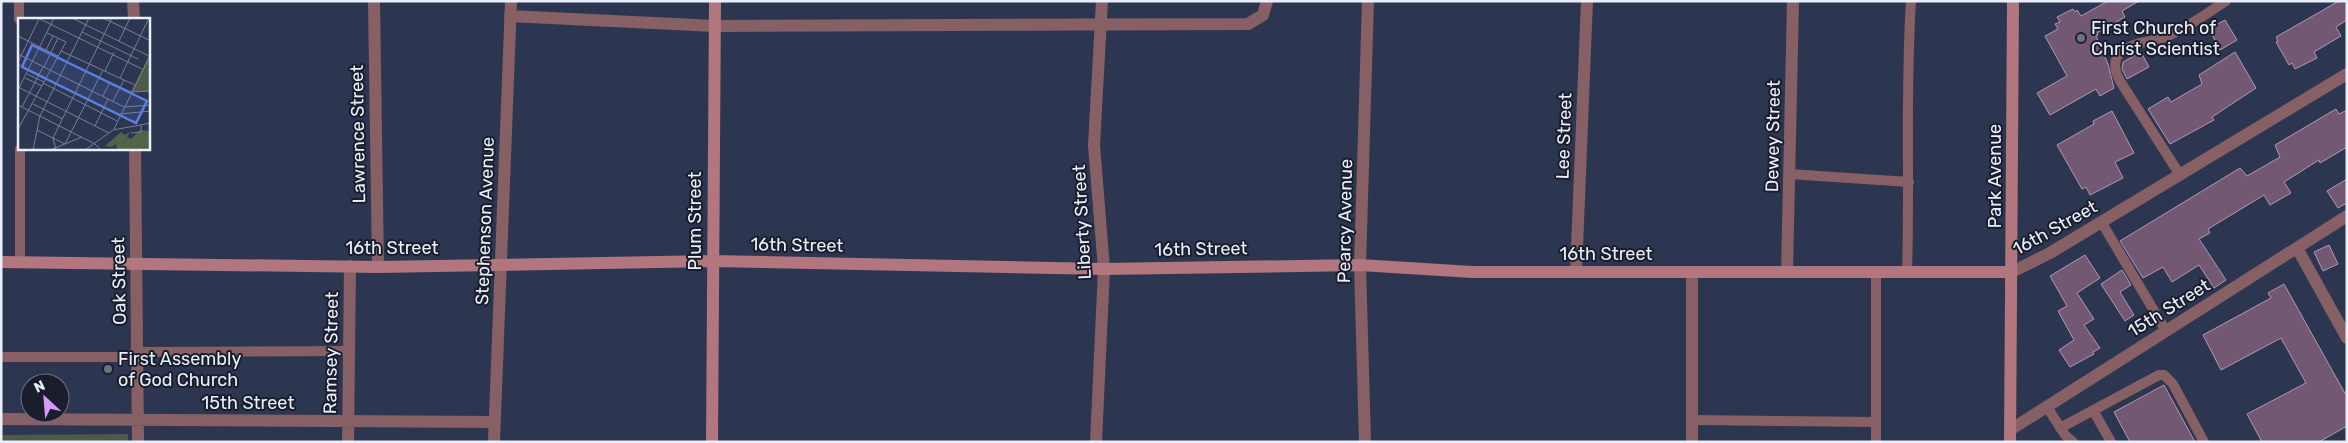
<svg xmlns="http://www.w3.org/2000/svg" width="2348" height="443" viewBox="0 0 2348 443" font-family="Rubik,sans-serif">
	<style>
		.green { fill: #4d5a47 }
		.building { fill: #725872; stroke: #b397b2 }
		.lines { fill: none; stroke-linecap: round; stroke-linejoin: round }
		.lane { stroke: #866065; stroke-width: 10 }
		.street { stroke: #866065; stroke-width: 12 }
		.secondary { stroke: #b1767e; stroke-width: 12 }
		.worship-dot { fill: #6b7280; stroke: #1a1e2b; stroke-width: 2 }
		.labels { text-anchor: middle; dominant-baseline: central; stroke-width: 4; stroke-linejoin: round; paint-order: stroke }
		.poi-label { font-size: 18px; fill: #e9effd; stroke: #1a1e2b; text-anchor: start }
		.street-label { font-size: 18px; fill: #e9effd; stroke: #1a1e2b }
		.inset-road { fill: none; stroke: #788096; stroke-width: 1 }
		.view { fill: #5a7ee3; fill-opacity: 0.15; stroke: #5a7ee3; stroke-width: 2.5 }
		.inset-edge { fill: none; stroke: #e9effd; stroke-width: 2.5 }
	</style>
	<rect width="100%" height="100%" fill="#2d3651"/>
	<path class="green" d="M128,434V442H1V435Z"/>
	<path class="building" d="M2108,1H2139L2122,11L2125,17L2097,33L2098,35L2096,36L2108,64L2114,88L2100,96L2096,89L2050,115L2037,93L2067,76L2045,36L2058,29L2055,24L2060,22L2057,17L2073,9L2075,12L2077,10L2081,16Z
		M2339,1H2347V20L2336,27L2341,36L2314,52L2317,58L2295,69L2292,63L2289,65L2276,42L2278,41L2276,37Z
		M2225,20L2237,40L2220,50L2209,29Z
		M2141,52L2149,67L2127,79L2122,69L2123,62Z
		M2235,52L2256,88L2212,117L2214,120L2170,144L2148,109L2168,97L2171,102L2202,84L2199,75Z
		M2336,109L2339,114L2347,110V147L2320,163L2319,160L2284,182L2291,193L2270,205L2264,195L2208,229L2210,233L2199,239L2226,280L2214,288L2199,265L2172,282L2163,267L2143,278L2120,241L2240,168L2247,176L2280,157L2275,145Z
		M2112,111L2134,153L2115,162L2123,178L2090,195L2086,187L2082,189L2057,145L2094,124L2093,121Z
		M2347,179V203L2338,208L2327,191Z
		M2329,245L2338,264L2323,271L2314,252Z
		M2085,255L2100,278L2077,293L2094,319L2084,325L2100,348L2093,352L2094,354L2070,367L2059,350L2074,340L2058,311L2067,306L2050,276Z
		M2122,270L2131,285L2120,292L2134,315L2125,321L2101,284Z
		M2284,284L2347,397V426L2319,442H2262L2247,414L2306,383L2281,338L2221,370L2203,335L2271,298L2268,293Z
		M2164,385L2195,442H2130L2114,412Z"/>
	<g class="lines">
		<path class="lane" d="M19,1V19
			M20,149V262
			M1789,174L1909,182
			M2180,175L2120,81C2115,72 2112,60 2121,52C2134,41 2150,43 2165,37C2186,29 2207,13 2226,1
			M2102,223L2166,331
			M1907,272C1910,182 1905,91 1911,1
			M1,357H124L137,352L349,351
			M2047,407L2065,435L2073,442
			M2093,410L2111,442
			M1692,420L1876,422
			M2060,428L2159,375H2164L2173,384L2204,442
			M1876,442V272"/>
		<path class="street" d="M133,1L134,19
			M374,1L378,267
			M510,16L714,26L1248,24L1263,15L1267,1
			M135,149L138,442
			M2297,248L2347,338
			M1576,272L1587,1
			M1692,272V442
			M1787,272L1793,1
			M2012,272L2050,253L2347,74
			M1,419L495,422
			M2010,430L2347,216
			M348,442L350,266
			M494,442L511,1
			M1096,442L1104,269L1094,145L1102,1
			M1365,442L1360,265L1368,1"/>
		<path class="secondary" d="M1,262L378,267L713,261L1104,269L1360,265L1472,272H2012
			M712,442L715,1
			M2010,442L2013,1"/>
	</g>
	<g class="worship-dot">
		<circle cx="2081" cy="38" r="5"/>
		<circle cx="108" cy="369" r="5"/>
	</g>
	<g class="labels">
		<g class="poi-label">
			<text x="2091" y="28">First Church of<tspan x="2091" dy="21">Christ Scientist</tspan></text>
			<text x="118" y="359">First Assembly<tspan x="118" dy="21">of God Church</tspan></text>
		</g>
		<g class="street-label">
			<text transform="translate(358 134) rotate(-91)">Lawrence Street</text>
			<text transform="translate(1564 136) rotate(-88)">Lee Street</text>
			<text transform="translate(1773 136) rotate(-89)">Dewey Street</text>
			<text transform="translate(1995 176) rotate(-90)">Park Avenue</text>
			<text transform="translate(485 221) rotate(-88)">Stephenson Avenue</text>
			<text transform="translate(695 221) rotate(-90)">Plum Street</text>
			<text transform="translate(1345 221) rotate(-89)">Pearcy Avenue</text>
			<text transform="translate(1082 222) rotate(-93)">Liberty Street</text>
			<text transform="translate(2055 228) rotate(-29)">16th Street</text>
			<text transform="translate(797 245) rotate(1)">16th Street</text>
			<text x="392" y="248">16th Street</text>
			<text transform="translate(1201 249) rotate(-1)">16th Street</text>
			<text x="1606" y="254">16th Street</text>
			<text transform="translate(119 281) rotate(-91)">Oak Street</text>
			<text transform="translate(2169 308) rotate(-32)">15th Street</text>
			<text transform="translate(331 353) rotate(-89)">Ramsey Street</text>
			<text x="248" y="403">15th Street</text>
		</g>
	</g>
	<g transform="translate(18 18)">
		<rect width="132" height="132" fill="#2d3651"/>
		<path d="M132,35V73L113,74Z" fill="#4d5a47"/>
		<path d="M122,112L132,113V132H99L98,126L94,129L87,128L103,114L107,117L113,113L109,119L113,121Z" fill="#506447"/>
		<path class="inset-road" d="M20,0L124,51M54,0L131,38M85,0L133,23M64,14L120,41M0,18L40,38M101,23L112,0M28,32L35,18M43,33L117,67M0,36L106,89L133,87M39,40L113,74L133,73M0,44L21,1M0,46L28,60M26,49L40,20M87,53L96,34M9,56L26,64M7,60L24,68M102,60L131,0M25,65L99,103M0,69L91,115M1,70L36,0M85,78L92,64M95,83L106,62M15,86L45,101M0,87L77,126L83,132M4,89L25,49M102,96L133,93M77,108L90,81M0,111L48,24L29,15M96,111L133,36M19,112L47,126M113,115L123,114V107M47,126L85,52M15,132L22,98L71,0M32,132L64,119M38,132L35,120L94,0M67,132L95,112L133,105"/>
		<path class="view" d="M14,27L129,83L118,105L4,49Z"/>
		<rect width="132" height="132" class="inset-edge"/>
	</g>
	<rect width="2348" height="443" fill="none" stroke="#e9effd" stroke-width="5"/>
	<g transform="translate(45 398) rotate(334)"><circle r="24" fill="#1a1e2b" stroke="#6d727f"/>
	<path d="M0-4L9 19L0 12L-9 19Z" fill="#d69bfa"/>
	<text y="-8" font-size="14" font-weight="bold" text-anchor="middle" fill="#e9effd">N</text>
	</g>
</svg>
